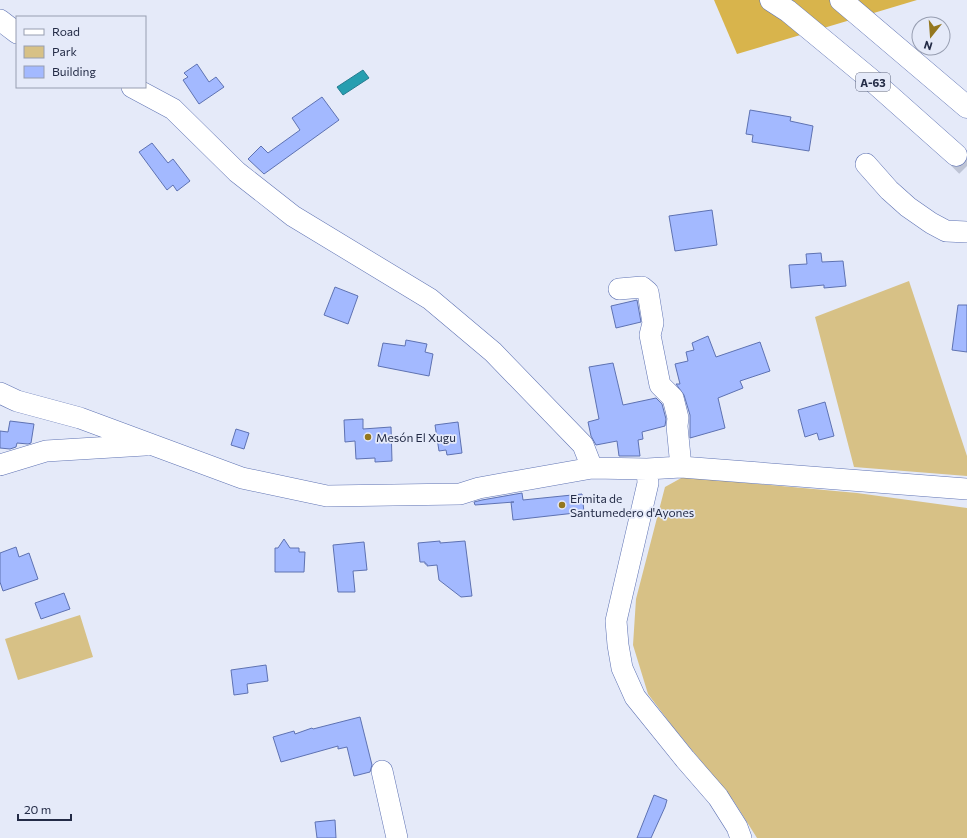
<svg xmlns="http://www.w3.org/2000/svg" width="967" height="838" viewBox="0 0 967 838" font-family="Commissioner,sans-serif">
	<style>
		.green { fill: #d7c186 }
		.forest { fill: #d8b44c }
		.water { fill: #269eb0; stroke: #257c90 }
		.building { fill: #a3b9ff; stroke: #5e72b2 }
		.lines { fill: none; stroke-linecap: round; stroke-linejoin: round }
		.highway-tunnel { stroke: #bec4d5; stroke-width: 22; stroke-dasharray: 22 11; stroke-linecap: butt }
		.minor-casing { stroke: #6074b4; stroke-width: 22 }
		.highway-casing { stroke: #6074b4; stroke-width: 23 }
		.minor { stroke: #fff; stroke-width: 21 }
		.highway { stroke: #fff; stroke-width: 22 }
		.poi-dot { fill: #94771f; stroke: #e5eaf9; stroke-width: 1.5 }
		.labels { text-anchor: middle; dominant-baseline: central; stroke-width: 3.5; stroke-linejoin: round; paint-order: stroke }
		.shield { fill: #e5eaf9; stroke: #5d647c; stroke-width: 1 }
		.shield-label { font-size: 11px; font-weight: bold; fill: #232b46 }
		.poi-label { font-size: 12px; fill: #232b46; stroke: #e5eaf9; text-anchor: start }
	</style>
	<rect width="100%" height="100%" fill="#e5eaf9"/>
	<path class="green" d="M909,281L967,456V476L854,467L815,317Z
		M683,477L857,493L967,508V838H757L733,800L673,727L648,694L633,645L636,599L665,487Z
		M80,615L93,657L18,680L5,639Z"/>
	<path class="forest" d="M714,0H917L737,54Z"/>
	<path class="water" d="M363,70L369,78L343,95L337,87Z"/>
	<path class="building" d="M197,64L209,82L216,77L224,87L199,104L183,80L188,77L184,73Z
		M322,97L339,120L264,174L248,159L261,146L268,153L300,130L292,118Z
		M750,110L791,117L790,121L813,126L809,151L752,142L753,135L746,134Z
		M152,143L168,163L173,159L190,181L177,191L173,185L167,190L139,152Z
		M712,210L717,245L675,251L669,216Z
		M821,253L822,262L843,261L846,286L824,288V285L791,288L789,265L807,264L806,254Z
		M335,287L358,296L348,324L324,315Z
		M637,300L641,322L616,328L611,306Z
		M958,305H967V352L952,350Z
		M708,336L716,357L760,342L770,371L740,381L743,388L718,398L725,428L690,438V415L684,395L676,384H680L675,364L688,361L686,352L694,350L692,343Z
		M406,340L427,344L425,352L433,354L429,376L378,366L383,343L405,346Z
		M613,363L623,405L656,398L662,404L666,419L665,426L642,432L643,439L638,440L640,456H619L617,441L596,445L591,436L588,422L599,419L589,367Z
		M825,402L834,436L819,440L817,433L805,437L798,410Z
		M363,419V429L391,427L392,461L375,462V458L356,459L355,441L345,442L344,420Z
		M10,421L34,424L31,443L28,444L17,443L16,447L10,449L0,448V431L8,432Z
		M458,422L462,453L447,455L446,450L439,451L435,425Z
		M236,429L249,433L244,449L231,445Z
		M522,493L523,500L582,494L584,512L513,520L511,502H514L475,505L474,502L482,500Z
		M284,539L290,548H299V552H305L304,572H275V548H278Z
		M440,541V543L465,541L472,596L461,597L439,580L437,565L427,566V564H425V562H420L418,543Z
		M364,542L367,570L353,571L355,592H338L333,545Z
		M16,547L19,557L29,553L38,579L3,591L0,582V553Z
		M64,593L70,609L41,619L35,603Z
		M266,665L268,681L247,684L248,693L234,695L231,670Z
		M360,717L372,765L370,772L354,776L347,747L338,749V746L281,762L273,737L294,731L295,734L312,728L313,729Z
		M654,795L667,800L665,807L651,838H637Z
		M335,820L336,838H317L315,822Z"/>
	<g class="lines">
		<path class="highway-tunnel" d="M956,155L967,166"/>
		<defs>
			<path id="minor" d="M0,20L17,33
				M132,87L173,109L237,172L293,216L430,299L493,352L583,445L592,468
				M866,164L889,190L908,207L931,223L946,231L967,232
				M619,289L642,287L648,292L653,323L650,335L660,385L673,398L678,418L677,426L681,467
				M0,393L17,401L80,418L242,478L327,496L460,494L479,488L592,468L647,469L681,467L967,489
				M0,465L46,451L145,445
				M647,469L648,483L616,621L618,645L622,668L635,697L685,759L718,797L737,827L741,838
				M382,771L397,838"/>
			<path id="highway" d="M771,0L788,11L875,83L956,155
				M841,0L967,107"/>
		</defs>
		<use href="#minor" class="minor-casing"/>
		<use href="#highway" class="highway-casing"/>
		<use href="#minor" class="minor"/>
		<use href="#highway" class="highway"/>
	</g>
	<g class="poi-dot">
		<circle cx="368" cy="437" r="4"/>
		<circle cx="562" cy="505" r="4"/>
	</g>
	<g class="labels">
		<rect class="shield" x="856" y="73" width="34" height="18" rx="3"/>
		<g class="shield-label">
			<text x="873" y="82">A-63</text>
		</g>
		<g class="poi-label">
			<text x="376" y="437">Mesón El Xugu</text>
			<text x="570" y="498">Ermita de<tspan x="570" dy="14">Santumedero d'Ayones</tspan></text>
		</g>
	</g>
	<rect x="16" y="16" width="130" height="72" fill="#e5eaf9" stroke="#979eb1"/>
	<rect x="24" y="29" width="20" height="6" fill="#ffffff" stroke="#979eb1"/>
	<text x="52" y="36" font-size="12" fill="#232b46">Road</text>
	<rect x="24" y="46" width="20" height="12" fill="#d7c186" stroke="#979eb1"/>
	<text x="52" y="56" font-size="12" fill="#232b46">Park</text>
	<rect x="24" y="66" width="20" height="12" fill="#a3b9ff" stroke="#979eb1"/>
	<text x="52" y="76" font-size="12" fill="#232b46">Building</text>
	<g transform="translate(931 36) rotate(197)"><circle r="19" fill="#e5eaf9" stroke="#979eb1"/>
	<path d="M0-3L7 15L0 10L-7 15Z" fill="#94771f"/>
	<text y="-6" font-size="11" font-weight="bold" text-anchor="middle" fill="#232b46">N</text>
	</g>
	<path d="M18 814v6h53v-6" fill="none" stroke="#232b46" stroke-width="2"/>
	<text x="24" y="814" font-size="12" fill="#232b46" stroke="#e5eaf9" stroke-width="3" paint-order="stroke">20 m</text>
</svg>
